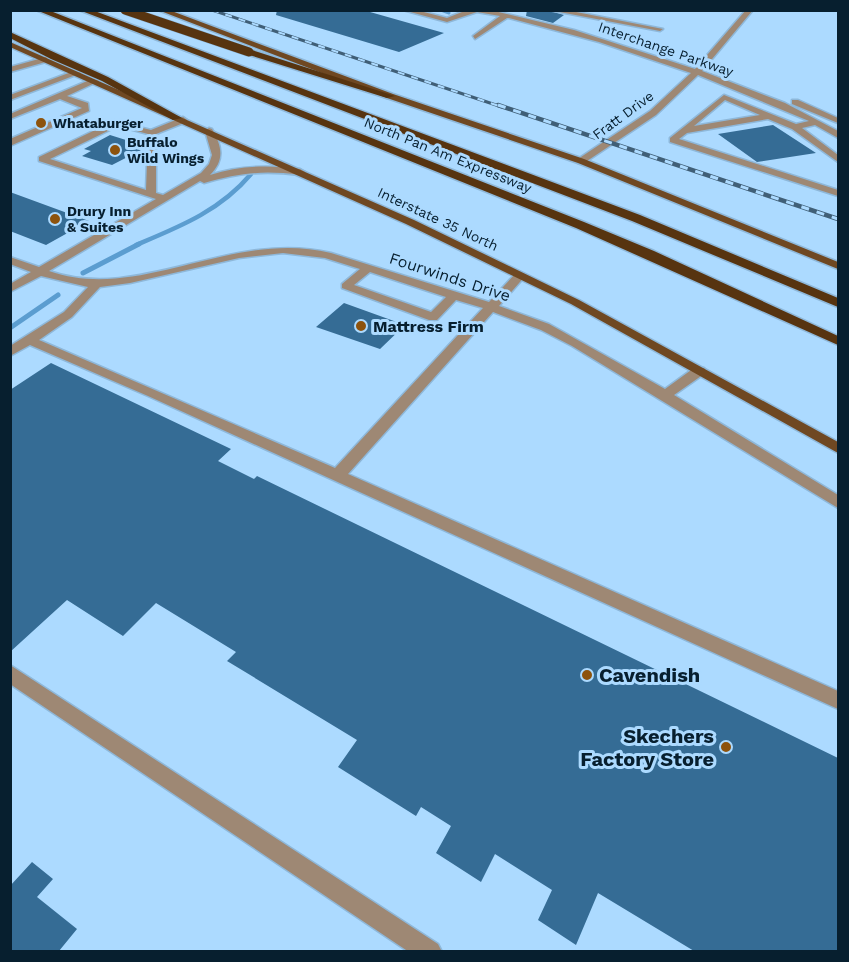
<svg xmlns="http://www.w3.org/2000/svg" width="849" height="962" viewBox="0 0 849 962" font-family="'Work Sans',sans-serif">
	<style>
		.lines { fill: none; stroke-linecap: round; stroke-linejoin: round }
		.stream-far2 { stroke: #5b9dd0; stroke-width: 3 }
		.stream-far1 { stroke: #5b9dd0; stroke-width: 4.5 }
		.stream { stroke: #5b9dd0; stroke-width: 5 }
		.building { fill: #356c95 }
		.minor-casing { stroke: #8eb8da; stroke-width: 3 }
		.major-casing { stroke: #8eb8da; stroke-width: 3 }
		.highway-casing { stroke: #8eb8da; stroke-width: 3 }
		.minor { fill: #9e8874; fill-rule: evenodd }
		.major { fill: #6f4822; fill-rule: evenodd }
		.highway { fill: #573410; fill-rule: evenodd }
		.rail-far1-casing { stroke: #405f77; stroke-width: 3 }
		.rail-casing { stroke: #405f77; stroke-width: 4.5 }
		.rail-far1 { stroke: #acdaff; stroke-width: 2; stroke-dasharray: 7; stroke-linecap: butt }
		.rail { stroke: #acdaff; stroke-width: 3; stroke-dasharray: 8; stroke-linecap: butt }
		.highway-bridge-casing { stroke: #8eb8da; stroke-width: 10; stroke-linecap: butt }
		.highway-bridge { stroke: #573410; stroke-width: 9 }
		.poi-dot { fill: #8d530d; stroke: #acdaff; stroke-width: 2 }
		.labels { text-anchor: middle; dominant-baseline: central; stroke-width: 6; stroke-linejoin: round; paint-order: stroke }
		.far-street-label { font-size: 14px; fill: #071f2f; stroke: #acdaff }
		.far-poi-label { font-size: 14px; font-weight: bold; fill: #071f2f; stroke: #acdaff; text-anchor: start }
		.street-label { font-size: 16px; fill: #071f2f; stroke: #acdaff }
		.poi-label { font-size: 16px; font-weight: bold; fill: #071f2f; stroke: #acdaff; text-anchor: start }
		.near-poi-label { font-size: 20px; font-weight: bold; fill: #071f2f; stroke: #acdaff; text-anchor: start }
	</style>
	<rect width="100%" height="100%" fill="#acdaff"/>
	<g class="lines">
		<path class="stream-far2" d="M441,10L449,13"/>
		<path class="stream-far1" d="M136,245C179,227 220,211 251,174"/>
		<path class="stream" d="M83,273L139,244
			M10,328L58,295"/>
	</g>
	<path class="building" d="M277,10H363L444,33L399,52L276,15Z
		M527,10H547L564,15L553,23L526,16Z
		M773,125L816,153L757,162L718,134Z
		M110,135L145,146V148L112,165L82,156L91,151L84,149Z
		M10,192L89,221L46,245L10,231Z
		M344,303L405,325L380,349L316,327Z
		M51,363L231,449L218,461L254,479L257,476L838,758V951H694L598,893L576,945L538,920L552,890L495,854L481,882L436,853L451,826L421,807L416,816L338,767L357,740L227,661L236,652L156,603L123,636L67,600L10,652V390Z
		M32,862L53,879L37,897L77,929L59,951H10V886Z"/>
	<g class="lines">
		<defs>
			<path id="minor" d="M403,10H416L447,18L467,10H490L574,30L695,69L746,10H753L702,71L785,103L838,131V138L815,125L802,128L838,155V162L792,129L768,119L687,133L679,139L838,190V196L670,142V138L724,95L796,124L809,121L698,75L656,115L584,163H578V159L650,111L691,73L599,42L509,18H507L475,39L473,36L500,16L477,12L447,22ZM725,100L760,115L694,126Z
				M549,10H566L663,29L660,31Z
				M46,57L49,61L10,72V67Z
				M74,71L81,73L10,100V95Z
				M92,79L99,81L67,96L88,103L89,111L10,146V139L82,108L60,99L10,119V114Z
				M792,100H798L838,118V123L792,104Z
				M183,117L187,120L186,122L156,134V193L163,195L201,173L209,164L212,155L205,131L209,128L212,129C222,146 225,160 210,175C240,165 269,165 300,169L305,172L300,175C263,170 239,173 204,183L200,181L49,271C140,303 230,229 331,253L489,302L516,273L520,272L526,275L499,306L549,324L665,389L694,368H704L706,371L704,374L674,395L838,495V508L572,346L541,330L493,312L348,474L838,691V709L148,396L30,345L10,356V346L64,312L88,287L41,276L10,292V284L31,272L10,264V257L39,267L156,199L39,161V157L114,121L151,130ZM118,126L148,134L146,190L50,159ZM283,253L325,258L360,269L342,284V288L429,320H437L456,300L483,308L335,468L39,340L72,317L100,287L130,283L239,258ZM370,272L446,297L431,312L354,285Z
				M10,665L438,944L442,952H409L10,684Z"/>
			<path id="major" d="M158,10H169L393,94L584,159L838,262V269L578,163L387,98Z
				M10,42L414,220L579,300L838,442V453L571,304L406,224L10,47Z"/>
			<path id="highway" d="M36,10H48L584,222L654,251L838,336V345L576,228Z
				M79,10H92L640,215L838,298V307L632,221Z
				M10,32L108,77L182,118L173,120L102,81L51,59L10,38Z
				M246,50H252L395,96L387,98L246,54Z"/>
		</defs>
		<use href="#minor" class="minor-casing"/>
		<use href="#major" class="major-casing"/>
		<use href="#highway" class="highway-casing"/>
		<use href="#minor" class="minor"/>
		<use href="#major" class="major"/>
		<use href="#highway" class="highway"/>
		<defs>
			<path id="rail-far1" d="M212,10L502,107"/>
			<path id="rail" d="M498,105L838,219"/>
		</defs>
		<use href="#rail-far1" class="rail-far1-casing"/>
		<use href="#rail" class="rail-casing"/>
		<use href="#rail-far1" class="rail-far1"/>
		<use href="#rail" class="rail"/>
		<defs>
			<path id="highway-bridge" d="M125,10L249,52"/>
		</defs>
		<use href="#highway-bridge" class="highway-bridge-casing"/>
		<use href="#highway-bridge" class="highway-bridge"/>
	</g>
	<g class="poi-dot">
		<circle cx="41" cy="123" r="6"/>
		<circle cx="115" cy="150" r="6"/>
		<circle cx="55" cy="219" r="6"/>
		<circle cx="361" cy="326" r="6"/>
		<circle cx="587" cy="675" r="6"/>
		<circle cx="726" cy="747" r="6"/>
	</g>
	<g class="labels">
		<g class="far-street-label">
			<text transform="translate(666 49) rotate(19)">Interchange Parkway</text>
			<text transform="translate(623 115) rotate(-36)">Fratt Drive</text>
			<text transform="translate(448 155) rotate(22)">North Pan Am Expressway</text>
			<text transform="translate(438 219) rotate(25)">Interstate 35 North</text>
		</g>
		<g class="far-poi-label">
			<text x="53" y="123">Whataburger</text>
			<text x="127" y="142">Buffalo<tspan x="127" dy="16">Wild Wings</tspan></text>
			<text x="67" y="211">Drury Inn<tspan x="67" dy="16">&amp; Suites</tspan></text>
		</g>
		<g class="street-label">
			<text transform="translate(450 277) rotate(18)">Fourwinds Drive</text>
		</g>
		<g class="poi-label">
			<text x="373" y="326">Mattress Firm</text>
		</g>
		<g class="near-poi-label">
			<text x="599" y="675">Cavendish</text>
			<text x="714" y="736" text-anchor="end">Skechers<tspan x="714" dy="23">Factory Store</tspan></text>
		</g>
	</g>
	<rect width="849" height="962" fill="none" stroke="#071f2f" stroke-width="24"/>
</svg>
